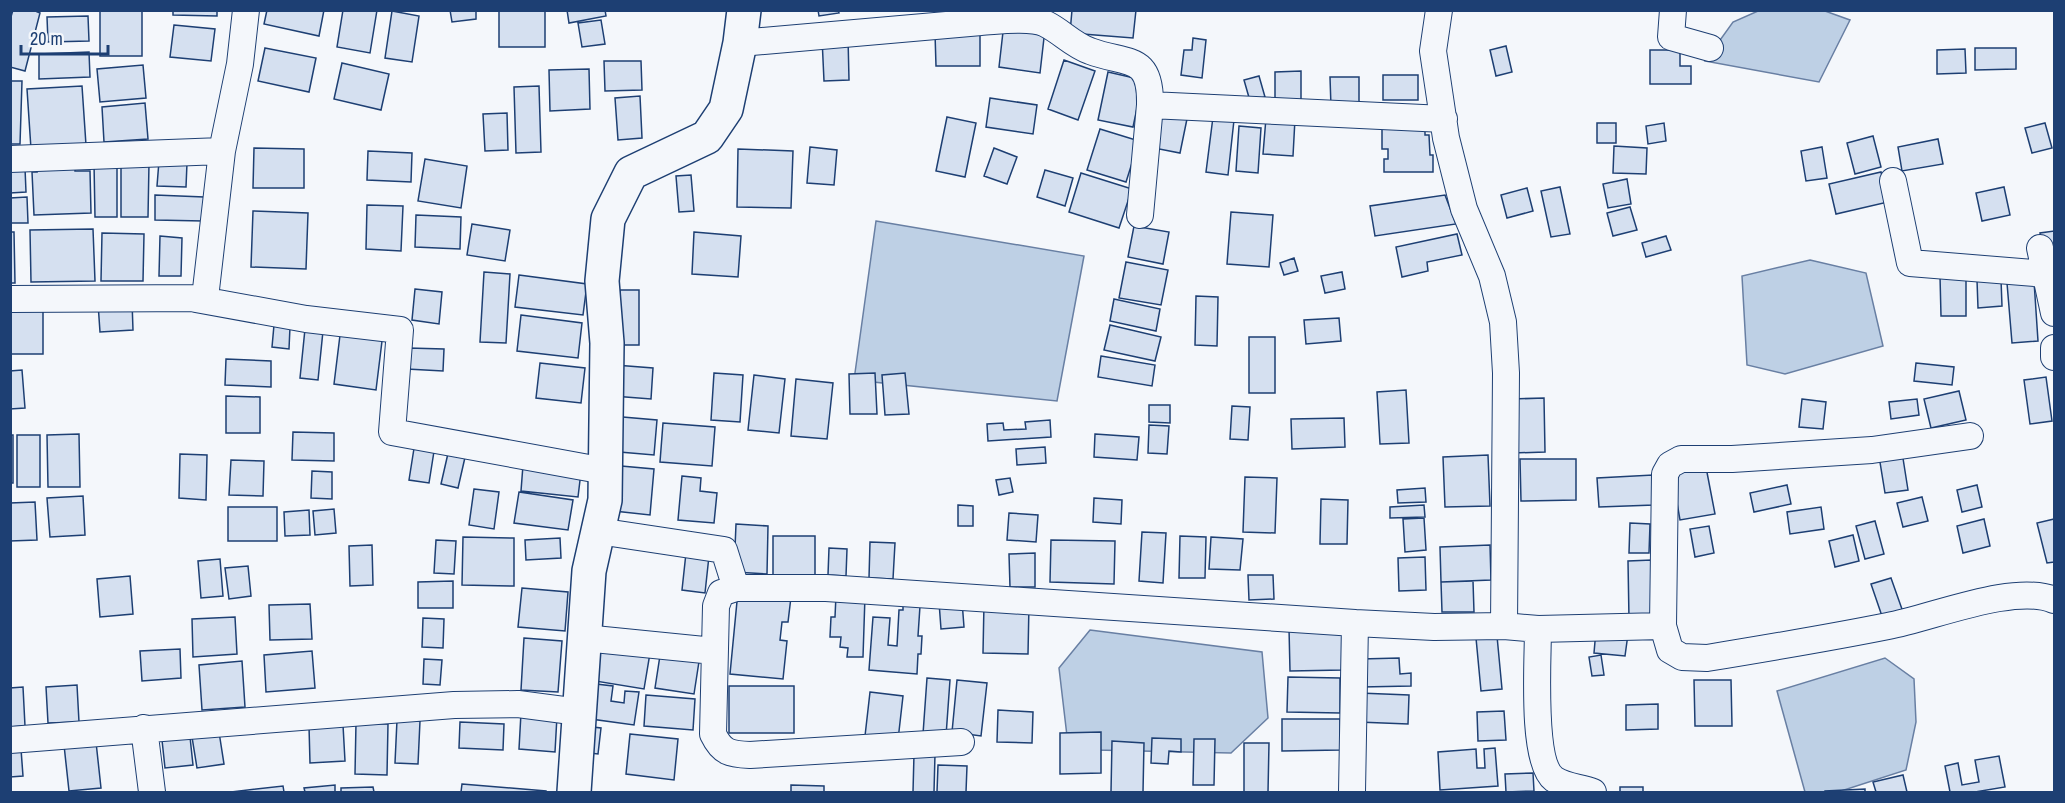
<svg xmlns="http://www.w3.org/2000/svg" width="2065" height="803" viewBox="0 0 2065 803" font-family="'Archivo Narrow',sans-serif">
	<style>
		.water { fill: #bed0e5; stroke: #687fa3; stroke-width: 1.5 }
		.building { fill: #d5e0f0; stroke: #1d3f73; stroke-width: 1.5 }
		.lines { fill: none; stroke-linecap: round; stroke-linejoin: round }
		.minor-casing { stroke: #1d3f73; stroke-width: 28 }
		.tertiary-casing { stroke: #1d3f73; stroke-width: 36 }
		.minor { stroke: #f4f7fb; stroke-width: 26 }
		.tertiary { stroke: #f4f7fb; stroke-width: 33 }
	</style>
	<rect width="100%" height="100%" fill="#f4f7fb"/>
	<path class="water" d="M1758,11H1825L1850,20L1819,82L1705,61L1733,22Z
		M876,221L1084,256L1057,401L854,380Z
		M1810,260L1866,273L1883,346L1785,374L1747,365L1742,276Z
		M1090,630L1262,652L1268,718L1231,753L1095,750L1067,736L1059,668Z
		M1885,658L1914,679L1916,722L1906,770L1838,792H1805L1777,691Z"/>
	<path class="building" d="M13,10H33L40,13L25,71L10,67V20Z
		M100,10H142V56H100Z
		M173,10H217V16L173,15Z
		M267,10H324L319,36L264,24Z
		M343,10H377L370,53L337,47Z
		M450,10H476V19L452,22Z
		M499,10H545V47H499Z
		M567,10H605L606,16L569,23Z
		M818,10H838L839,13L819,16Z
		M1072,10H1136L1133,38L1070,33Z
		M392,11L419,16L412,62L385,58Z
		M88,16L89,41L48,42L47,17Z
		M601,20L605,44L582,47L578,23Z
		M1004,23L1045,29L1040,73L999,67Z
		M174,25L215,29L211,61L170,57Z
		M935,33H980V66H936Z
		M848,37L849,80L824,81L822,38Z
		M1193,38L1206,40L1202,78L1181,75L1184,50H1192Z
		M1506,46L1512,72L1496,76L1490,50Z
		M265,48L316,58L309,92L258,81Z
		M1975,48H2016V69L1975,70Z
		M1965,49L1966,73L1937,74V50Z
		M1650,50H1680V66H1691V84H1650Z
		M89,52L90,77L39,79V54Z
		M1064,60L1095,71L1078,120L1048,109Z
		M604,61H641L642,90L605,91Z
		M342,63L389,74L381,110L334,99Z
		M143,65L146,98L100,102L97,69Z
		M589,69L590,109L550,111L549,70Z
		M1301,71V100H1275V72Z
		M1108,72L1143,80L1133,127L1098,120Z
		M1383,75H1418V100H1383Z
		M1259,76L1265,97L1250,101L1244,80Z
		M1330,77H1359V107H1331Z
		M10,81H22L20,144H10Z
		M82,86L86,145L31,149L27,89Z
		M539,86L541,152L516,153L514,87Z
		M640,96L642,138L618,140L615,98Z
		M990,98L1037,105L1033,134L986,127Z
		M145,103L148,139L104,142L102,107Z
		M1162,109L1188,114L1180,153L1154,148Z
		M507,113L508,150L485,151L483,114Z
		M947,117L976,123L965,177L936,171Z
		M1213,117L1234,120L1228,175L1206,172Z
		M1266,118L1295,119L1293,156L1263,154Z
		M1597,123H1616V143H1597Z
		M1664,123L1666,141L1648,144L1646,126Z
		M2045,123L2052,148L2032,153L2025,128Z
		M1239,126L1261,128L1258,173L1236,171Z
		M1382,126L1425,127V135H1429L1430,155H1433V172H1384V159H1388V149H1382Z
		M1100,129L1139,141L1126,182L1087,170Z
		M1873,136L1881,167L1855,174L1847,143Z
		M1938,139L1943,164L1902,171L1898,147Z
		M1614,146L1647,148L1646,174L1613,173Z
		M810,147L837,150L834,185L807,183Z
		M1822,147L1827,178L1806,181L1801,151Z
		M254,148L304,149V188H253Z
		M994,148L1017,157L1007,184L984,176Z
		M738,149L793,151L791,208L737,207Z
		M368,151L412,153L411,182L367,180Z
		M425,159L467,166L461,208L418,201Z
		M159,161L187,163L186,187L157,186Z
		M117,162V217H95L94,163Z
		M121,163H149L148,217H121Z
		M75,167V171H90L91,213L34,215L32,172H37L36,168Z
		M10,168H25L26,192L10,193Z
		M1045,170L1073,178L1065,206L1037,197Z
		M1881,172L1888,202L1836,214L1829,184Z
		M1081,173L1132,189L1119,228L1069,212Z
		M691,175L694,211L679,212L676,176Z
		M1627,179L1631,204L1608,208L1603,184Z
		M1560,187L1570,234L1551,237L1541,191Z
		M2004,187L2010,215L1982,221L1976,193Z
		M1527,188L1533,211L1507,218L1501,195Z
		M155,195L204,197L203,221L155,220Z
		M1445,195L1456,224L1375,236L1370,206Z
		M27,197L28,223H10V198Z
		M367,205L403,206L401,251L366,249Z
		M1630,207L1637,230L1613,236L1607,213Z
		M253,211L308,213L306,269L251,267Z
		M1231,212L1273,215L1269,267L1227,264Z
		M416,215L461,217L460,249L415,247Z
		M472,224L510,230L505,261L467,255Z
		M1134,226L1169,232L1163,264L1128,257Z
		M93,229L95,281L31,282L30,230Z
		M2054,231V253L2043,254L2040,233Z
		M10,232H14L15,283H10Z
		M694,232L741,236L738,277L692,274Z
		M102,233L144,234L143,281H101Z
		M1457,234L1462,255L1427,262L1428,271L1402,277L1396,247Z
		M160,236L182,238L181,276H159Z
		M1666,236L1671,250L1646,257L1642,243Z
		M1294,258L1298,271L1284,275L1280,263Z
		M1126,262L1168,270L1161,305L1119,298Z
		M484,272L510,274L506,343L480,342Z
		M1342,272L1345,289L1325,293L1321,276Z
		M519,275L587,284L583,315L515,307Z
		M1940,276H1966V316H1941Z
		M2001,279L2002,306L1978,308L1977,280Z
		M2034,281L2038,341L2012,343L2007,283Z
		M415,289L442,292L439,324L412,320Z
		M620,290H639V345H620Z
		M1196,296L1218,297L1217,346L1195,345Z
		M1114,299L1160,309L1156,331L1110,321Z
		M132,301L133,330L100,332L98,303Z
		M10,303H43V354H10Z
		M521,315L582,323L578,358L517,351Z
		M1339,318L1341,341L1306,344L1304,320Z
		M274,325L290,327L289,349L272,347Z
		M1110,325L1161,337L1155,361L1104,350Z
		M341,327L383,333L376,390L334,384Z
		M305,329L323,331L318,380L300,378Z
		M1249,337H1275V393H1249Z
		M408,348L444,349L443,371L407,369Z
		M1101,356L1155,365L1152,386L1098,377Z
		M226,359L271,361V387L225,385Z
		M540,363L585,368L581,403L536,398Z
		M1916,363L1954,367L1952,385L1914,381Z
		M615,365L653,368L651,399L613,396Z
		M22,370L25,408L10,409V371Z
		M714,373L743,375L740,422L711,420Z
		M875,373L877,414H850L849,374Z
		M905,373L909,414L885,415L882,375Z
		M754,375L785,379L779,433L748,430Z
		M2046,377L2052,421L2030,424L2024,380Z
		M796,379L833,383L827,439L791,436Z
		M1406,390L1409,443L1380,444L1377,392Z
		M1959,391L1966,420L1931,428L1924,399Z
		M226,396L260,397V433H226Z
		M1544,398L1545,452L1513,453L1512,399Z
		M1802,399L1826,402L1823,429L1799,427Z
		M1917,399L1919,415L1891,419L1889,402Z
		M1149,405H1170V423L1149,422Z
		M1232,406L1250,407L1248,440L1230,439Z
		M611,416L657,420L654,455L608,451Z
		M1344,418L1345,447L1292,449L1291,419Z
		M1050,420L1051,437L988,441L987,424L1003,423L1004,430L1026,429L1025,422Z
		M663,423L715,427L712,466L660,462Z
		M1149,425L1169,426L1167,454L1148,453Z
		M293,432L334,433V461L292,460Z
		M79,434L80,487H48L47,435Z
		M1095,434L1139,437L1137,460L1094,457Z
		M10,435H13V483H10Z
		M17,435H40V487H17Z
		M415,442L435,445L429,483L409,480Z
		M1045,447L1046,463L1017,465L1016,449Z
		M449,449L466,453L458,488L441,484Z
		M1902,452L1908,490L1885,493L1879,456Z
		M180,454L207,455L206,500L179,498Z
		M1488,455L1490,506L1445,507L1443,457Z
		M1520,459H1576V500L1521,501Z
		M231,460L264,461L263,496L229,495Z
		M1705,462L1715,514L1680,520L1671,468Z
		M523,465L581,472L578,497L521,491Z
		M610,465L654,469L650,515L605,510Z
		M312,471L332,472V499L311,498Z
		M1653,475L1654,505L1599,507L1597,478Z
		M682,476L701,478L700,491L717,493L714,523L678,520Z
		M1245,477L1277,478L1275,533L1243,532Z
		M1010,478L1013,492L999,495L996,480Z
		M1787,485L1791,504L1754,512L1750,493Z
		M1977,485L1982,507L1962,512L1957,490Z
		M1425,488L1426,502L1398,503L1397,490Z
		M474,489L499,492L494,529L469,525Z
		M519,492L573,500L568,530L514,523Z
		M83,496L85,535L50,537L47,498Z
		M1922,497L1928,521L1903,527L1897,503Z
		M1094,498L1122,500L1121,524L1093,522Z
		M1321,499L1348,500L1347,544H1320Z
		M35,502L37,540L10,541V503Z
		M958,505L973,506V526H958Z
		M1424,505L1425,517L1390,518V507Z
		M228,507H277V541H228Z
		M1821,507L1824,529L1790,534L1787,512Z
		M334,509L336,533L315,535L313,511Z
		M309,510L310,535L285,536L284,512Z
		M1009,513L1038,515L1036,542L1007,540Z
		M1424,518L1426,550L1405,552L1403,519Z
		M1984,519L1990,546L1963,553L1957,526Z
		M2054,519V562L2047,563L2037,523Z
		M1875,521L1884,554L1865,559L1856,526Z
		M1630,523L1650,524L1649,553H1629Z
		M736,524L768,526L767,574L734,572Z
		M1709,526L1714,553L1695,557L1690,529Z
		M1142,532L1166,533L1163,583L1139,581Z
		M1853,535L1859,561L1835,567L1829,541Z
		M773,536H815V577H773Z
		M1180,536L1206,537L1205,578H1179Z
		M463,537L514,538V586L462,585Z
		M1211,537L1243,539L1240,570L1209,569Z
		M560,538L561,558L526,560L525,540Z
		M436,540L456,541L454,574L434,573Z
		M1051,540L1115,541L1114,584L1050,582Z
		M870,542L895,543L893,579L869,578Z
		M372,545L373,585L350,586L349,546Z
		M1490,545L1491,580L1441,582L1440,547Z
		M829,548L847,549L846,576L828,575Z
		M686,553L709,556L705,593L682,590Z
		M1035,553V587H1010L1009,554Z
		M1425,557L1426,590L1399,591L1398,558Z
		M220,559L223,596L201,598L198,561Z
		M1652,560L1654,619H1629L1628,561Z
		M248,566L251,596L229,599L225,568Z
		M1248,575H1273L1274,599L1249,600Z
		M130,576L133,614L100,617L97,579Z
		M1891,578L1903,612L1883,619L1871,584Z
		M453,581V608H418V582Z
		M1473,581L1474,612H1442L1441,582Z
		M522,588L568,592L565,631L518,627Z
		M738,591L791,597L788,622H782L780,640L787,641L783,679L730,674Z
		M836,595L865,596L863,657H847L848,648L840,647L841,637H830L831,617H835Z
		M962,601L964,627L941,629L939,602Z
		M984,603L1029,604L1028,654L983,653Z
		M310,604L312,639L270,640L269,605Z
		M903,605L920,606L918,636H922L921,654H918L917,674L869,670L873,617L890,618L888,645L897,646L899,610H903Z
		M235,617L237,654L193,657L192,619Z
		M423,618L444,619L443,648L422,647Z
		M1342,627L1343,670L1290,671L1289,628Z
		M1596,630L1628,634L1625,656L1594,653Z
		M1497,636L1502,689L1481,691L1476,638Z
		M524,638L562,641L558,692L521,690Z
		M601,645L650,653L644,689L595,681Z
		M180,649L181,678L142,681L140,651Z
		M661,649L700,655L694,694L655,688Z
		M312,651L315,688L266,692L264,655Z
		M1601,655L1604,675L1592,676L1589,657Z
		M1399,658L1400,674L1411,673V686L1361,687V659Z
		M424,659L442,660L440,685L423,684Z
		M242,661L245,707L202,710L199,665Z
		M1288,677L1340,678V713L1287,712Z
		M927,678L950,680L946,736L923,734Z
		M957,680L987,683L981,736L952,732Z
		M1694,680H1731L1732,726H1695Z
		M596,684L613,686L611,701L624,703L625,691L639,692L634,725L591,719Z
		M77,685L79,722L48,723L46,687Z
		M729,686H794V733H729Z
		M23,687L25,726L10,727V688Z
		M870,692L903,696L898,740L865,736Z
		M1359,693L1409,695L1408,724L1358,722Z
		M646,695L695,699L693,730L644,726Z
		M1658,704V729L1626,730V705Z
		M998,710L1033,712L1032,743L997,742Z
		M1504,711L1506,740L1478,741L1477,712Z
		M521,713L557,716L555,752L519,749Z
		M1282,719H1340V750L1282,751Z
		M397,720L420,721L418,764L395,763Z
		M460,722L504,724L503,750L459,748Z
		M356,723L388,724L387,775L355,774Z
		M343,725L345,761L310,763L309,726Z
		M584,726L601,728L598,754L581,752Z
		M219,732L224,764L197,768L192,737Z
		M1101,732V773L1060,774V733Z
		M630,734L678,739L674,780L626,774Z
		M190,737L193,765L165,768L162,740Z
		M1152,738L1181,739V752L1169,751L1168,764L1151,763Z
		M1194,739H1215L1214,785H1193Z
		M1112,741L1144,743L1143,792H1111Z
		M96,742L101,788L69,791L64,745Z
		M1244,743H1269L1268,792H1244Z
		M1495,748L1498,786L1440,790L1438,752L1476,749L1477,768H1485L1484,749Z
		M21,749L23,776L10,777V750Z
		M914,754H935L934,792H913Z
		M1999,756L2005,787L1975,792H1950L1945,766L1958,763L1962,785L1979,782L1975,760Z
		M938,765L967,766L966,792H937Z
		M1533,773L1534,791L1506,792L1505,774Z
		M1903,775L1907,792H1876L1873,782Z
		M462,784L546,791V792H461Z
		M335,785V792H305L304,788Z
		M791,785L824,786V792H791Z
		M283,786L284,792H231Z
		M373,787L374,792H341V788Z
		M1620,787H1643V792H1620Z
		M1865,789V792H1825V791Z"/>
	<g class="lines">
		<defs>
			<path id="minor" d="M1673,10L1671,37L1710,48
				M740,43L981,22C999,21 1031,16 1046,24C1062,32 1073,45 1090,51C1127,65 1151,53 1150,105L1140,215
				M1150,105L1444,119
				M10,159L222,151
				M1893,181L1910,263L2046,274
				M2040,248L2054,313
				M10,299L205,298L222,151L240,64L246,10
				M196,299L306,319L400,330L392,432L605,471
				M2054,348V357
				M598,531L724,550L736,588
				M1504,626L1538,629L1663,626L1665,474L1670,465L1681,459H1732L1872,450L1970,436
				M1663,626L1670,650L1682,657L1707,658C1768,648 1828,638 1888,626C1932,618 2014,583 2054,600
				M1538,629C1538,658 1531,762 1554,779C1565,787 1581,787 1593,792
				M584,638L714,651
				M144,728L152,792
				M10,740L454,705L518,704L579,712
				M961,742L750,755C730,754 722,753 713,734L716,606L721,593L736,588H826L1355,623
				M1352,792L1355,623L1434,627L1504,626L1506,373L1503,322L1492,276L1464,209L1446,138L1433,51L1439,10"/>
			<path id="tertiary" d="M574,792L589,571L605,500L607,343L602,281L608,219L631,173L707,137L726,109L740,43L744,10"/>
		</defs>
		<use href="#minor" class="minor-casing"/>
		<use href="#tertiary" class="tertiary-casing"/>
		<use href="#minor" class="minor"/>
		<use href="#tertiary" class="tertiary"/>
	</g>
	<rect width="2065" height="803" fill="none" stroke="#1d3f73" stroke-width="24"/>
	<path d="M21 45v9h87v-9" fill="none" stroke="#1d3f73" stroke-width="3"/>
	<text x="30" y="45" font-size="18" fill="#1d3f73" stroke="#f4f7fb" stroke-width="4.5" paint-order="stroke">20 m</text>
</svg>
